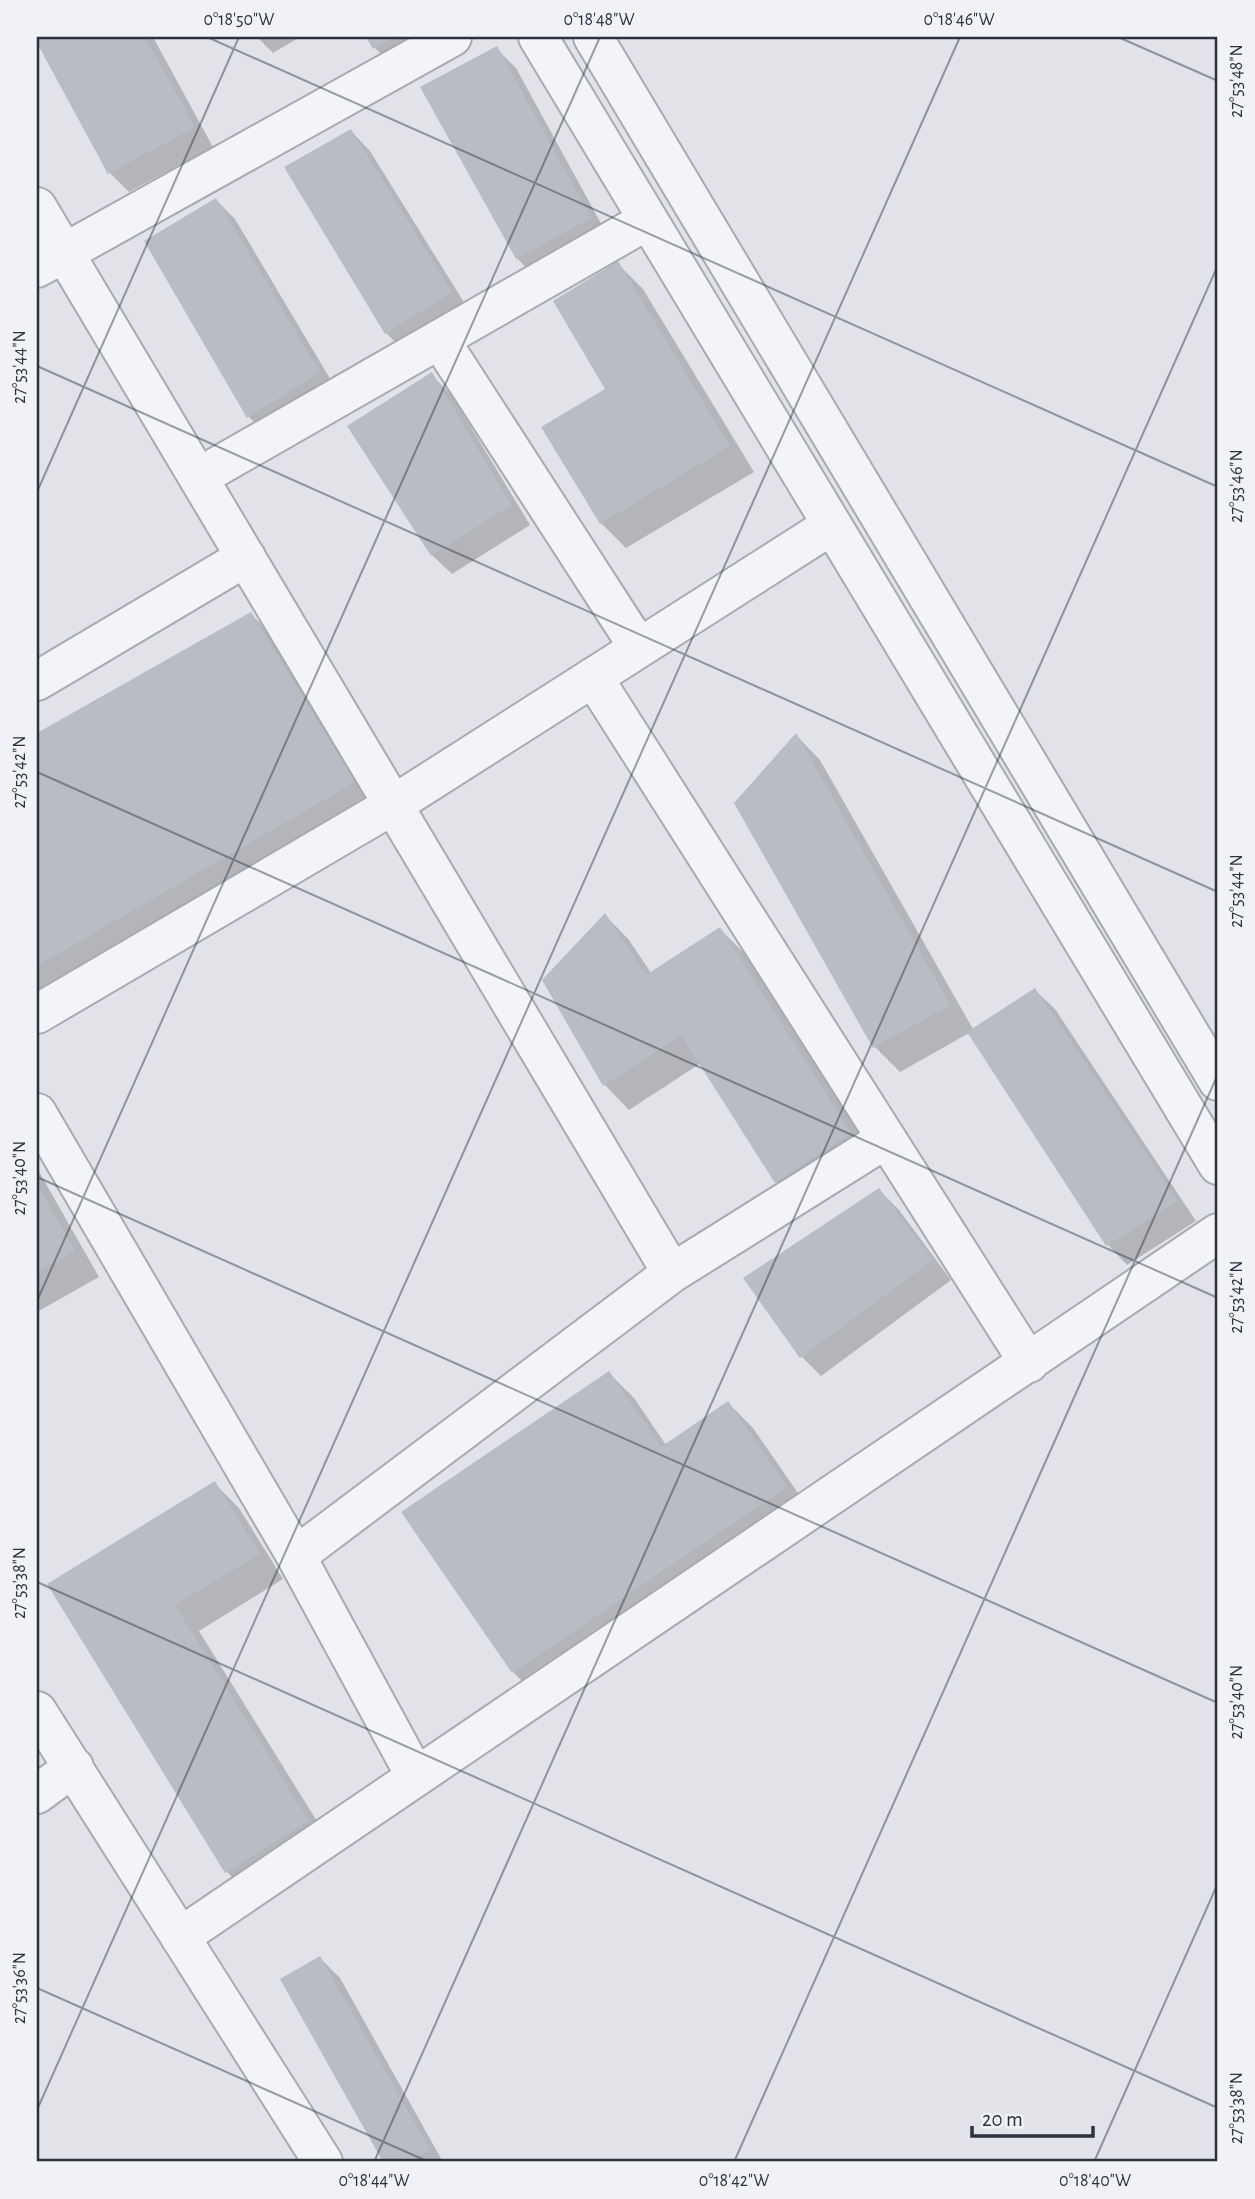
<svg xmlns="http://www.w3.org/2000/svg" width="1255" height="2199" viewBox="0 0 1255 2199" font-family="'Alegreya Sans',sans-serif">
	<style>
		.shadow { fill: #0003 }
		.building { fill: #b8bcc4 }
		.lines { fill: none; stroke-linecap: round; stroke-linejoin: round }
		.minor-casing { stroke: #a7aab2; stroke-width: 42 }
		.minor { stroke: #f3f4f7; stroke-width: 38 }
		.ticks { fill: none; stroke: #2b313e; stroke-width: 2; stroke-opacity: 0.45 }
		.neatline { fill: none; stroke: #2b313e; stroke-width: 2.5 }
		.ticks-label { font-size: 18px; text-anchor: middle; fill: #2b313e }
	</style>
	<rect width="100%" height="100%" fill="#e1e3e8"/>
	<path class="shadow" d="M37,37H153L213,147L129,192L110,173Z
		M257,37H300L273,53Z
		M368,37H462L400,73L375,48Z
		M496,48L516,68L609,238L536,278L517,258Z
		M351,131L370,151L470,312L405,352L386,333Z
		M216,200L235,219L338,392L268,436L249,417Z
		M618,264L643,289L754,472L626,548L601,523L607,390Z
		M431,375L451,394L530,525L452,574L432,555Z
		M251,614L276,639L379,807L37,1005V735Z
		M796,735L820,760L973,1029L1035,990L1055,1009L1196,1221L1127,1265L1108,1245L969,1033L900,1072L875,1047Z
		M605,915L629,940L651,973L720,929L745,954L875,1158L802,1207L777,1182L701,1063L629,1110L605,1085L544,980Z
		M37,1168L99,1277L37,1312Z
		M879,1190L899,1210L951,1280L821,1376L802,1357L745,1279Z
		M609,1373L634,1398L666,1445L728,1403L753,1428L811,1512L538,1697L513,1672Z
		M214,1483L239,1508L283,1579L199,1631L333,1847L252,1897L227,1872L49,1584Z
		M320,1958L340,1978L443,2162H385L282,1979Z"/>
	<path class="building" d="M37,37H145L195,127L108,174L37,43Z
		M366,37H395L373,49Z
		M497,46L591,218L516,259L420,87Z
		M351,129L452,292L385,334L284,167Z
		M216,198L320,372L247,418L144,241Z
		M618,261L730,446L600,524L541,427L605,389L553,301Z
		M432,372L511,505L431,556L347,426Z
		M251,612L355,782L37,966V733Z
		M796,733L950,1005L873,1048L734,803Z
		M605,913L646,975L720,927L851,1133L775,1183L681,1035L603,1086L542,980Z
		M1035,988L1178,1201L1106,1246L967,1032Z
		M37,1184L75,1251L37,1273Z
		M879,1188L933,1260L800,1358L743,1278Z
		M609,1371L661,1447L728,1401L787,1487L512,1673L401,1512Z
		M215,1481L260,1554L175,1605L309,1821L225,1873L47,1584Z
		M320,1956L430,2150L408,2162H383L280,1979Z"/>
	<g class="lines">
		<defs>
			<path id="minor" d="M538,37L1218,1165
				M593,37L1218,1081
				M37,207L672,1273
				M37,268L452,37
				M440,340L639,648
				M199,477L648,220
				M593,677L1029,1363
				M37,681L246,557
				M37,1014L393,805L832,525
				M37,1113L296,1556L416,1777
				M296,1556L672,1273L886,1139
				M37,1711L323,2162
				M37,1794L74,1767
				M180,1937L1218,1233"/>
		</defs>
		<use href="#minor" class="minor-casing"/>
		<use href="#minor" class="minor"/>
	</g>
	<path class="ticks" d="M207,37L1218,487M1118,37L1218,81M37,366L1218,892M37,492L239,37M37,772L1218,1298M37,1177L1218,1703M37,1301L600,37M37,1582L1218,2108M37,1988L429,2162M37,2110L960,37M374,2162L1218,265M734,2162L1218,1074M1094,2162L1218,1883"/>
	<rect width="1255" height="2199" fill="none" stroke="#f0f2f6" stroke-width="77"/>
	<path d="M972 2126v10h121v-10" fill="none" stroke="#2b313e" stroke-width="3.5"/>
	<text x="982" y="2126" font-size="21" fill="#2b313e" stroke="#f0f2f6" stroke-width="5" paint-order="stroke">20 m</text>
	<rect x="38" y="38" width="1178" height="2122" class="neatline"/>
	<g class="ticks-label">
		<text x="239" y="25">0°18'50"W</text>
		<text x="599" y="25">0°18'48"W</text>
		<text x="959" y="25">0°18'46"W</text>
		<text transform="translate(1236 81) rotate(-90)" y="6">27°53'48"N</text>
		<text transform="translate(19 367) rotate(-90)" y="6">27°53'44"N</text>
		<text transform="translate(1236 486) rotate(-90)" y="6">27°53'46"N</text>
		<text transform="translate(19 772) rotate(-90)" y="6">27°53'42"N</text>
		<text transform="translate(1236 891) rotate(-90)" y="6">27°53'44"N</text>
		<text transform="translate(19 1178) rotate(-90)" y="6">27°53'40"N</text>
		<text transform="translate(1236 1297) rotate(-90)" y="6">27°53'42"N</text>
		<text transform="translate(19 1583) rotate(-90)" y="6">27°53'38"N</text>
		<text transform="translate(1236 1702) rotate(-90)" y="6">27°53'40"N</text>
		<text transform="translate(19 1988) rotate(-90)" y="6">27°53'36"N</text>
		<text transform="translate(1236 2108) rotate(-90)" y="6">27°53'38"N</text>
		<text x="374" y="2186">0°18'44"W</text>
		<text x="734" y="2186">0°18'42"W</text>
		<text x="1095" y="2186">0°18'40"W</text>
	</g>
</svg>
